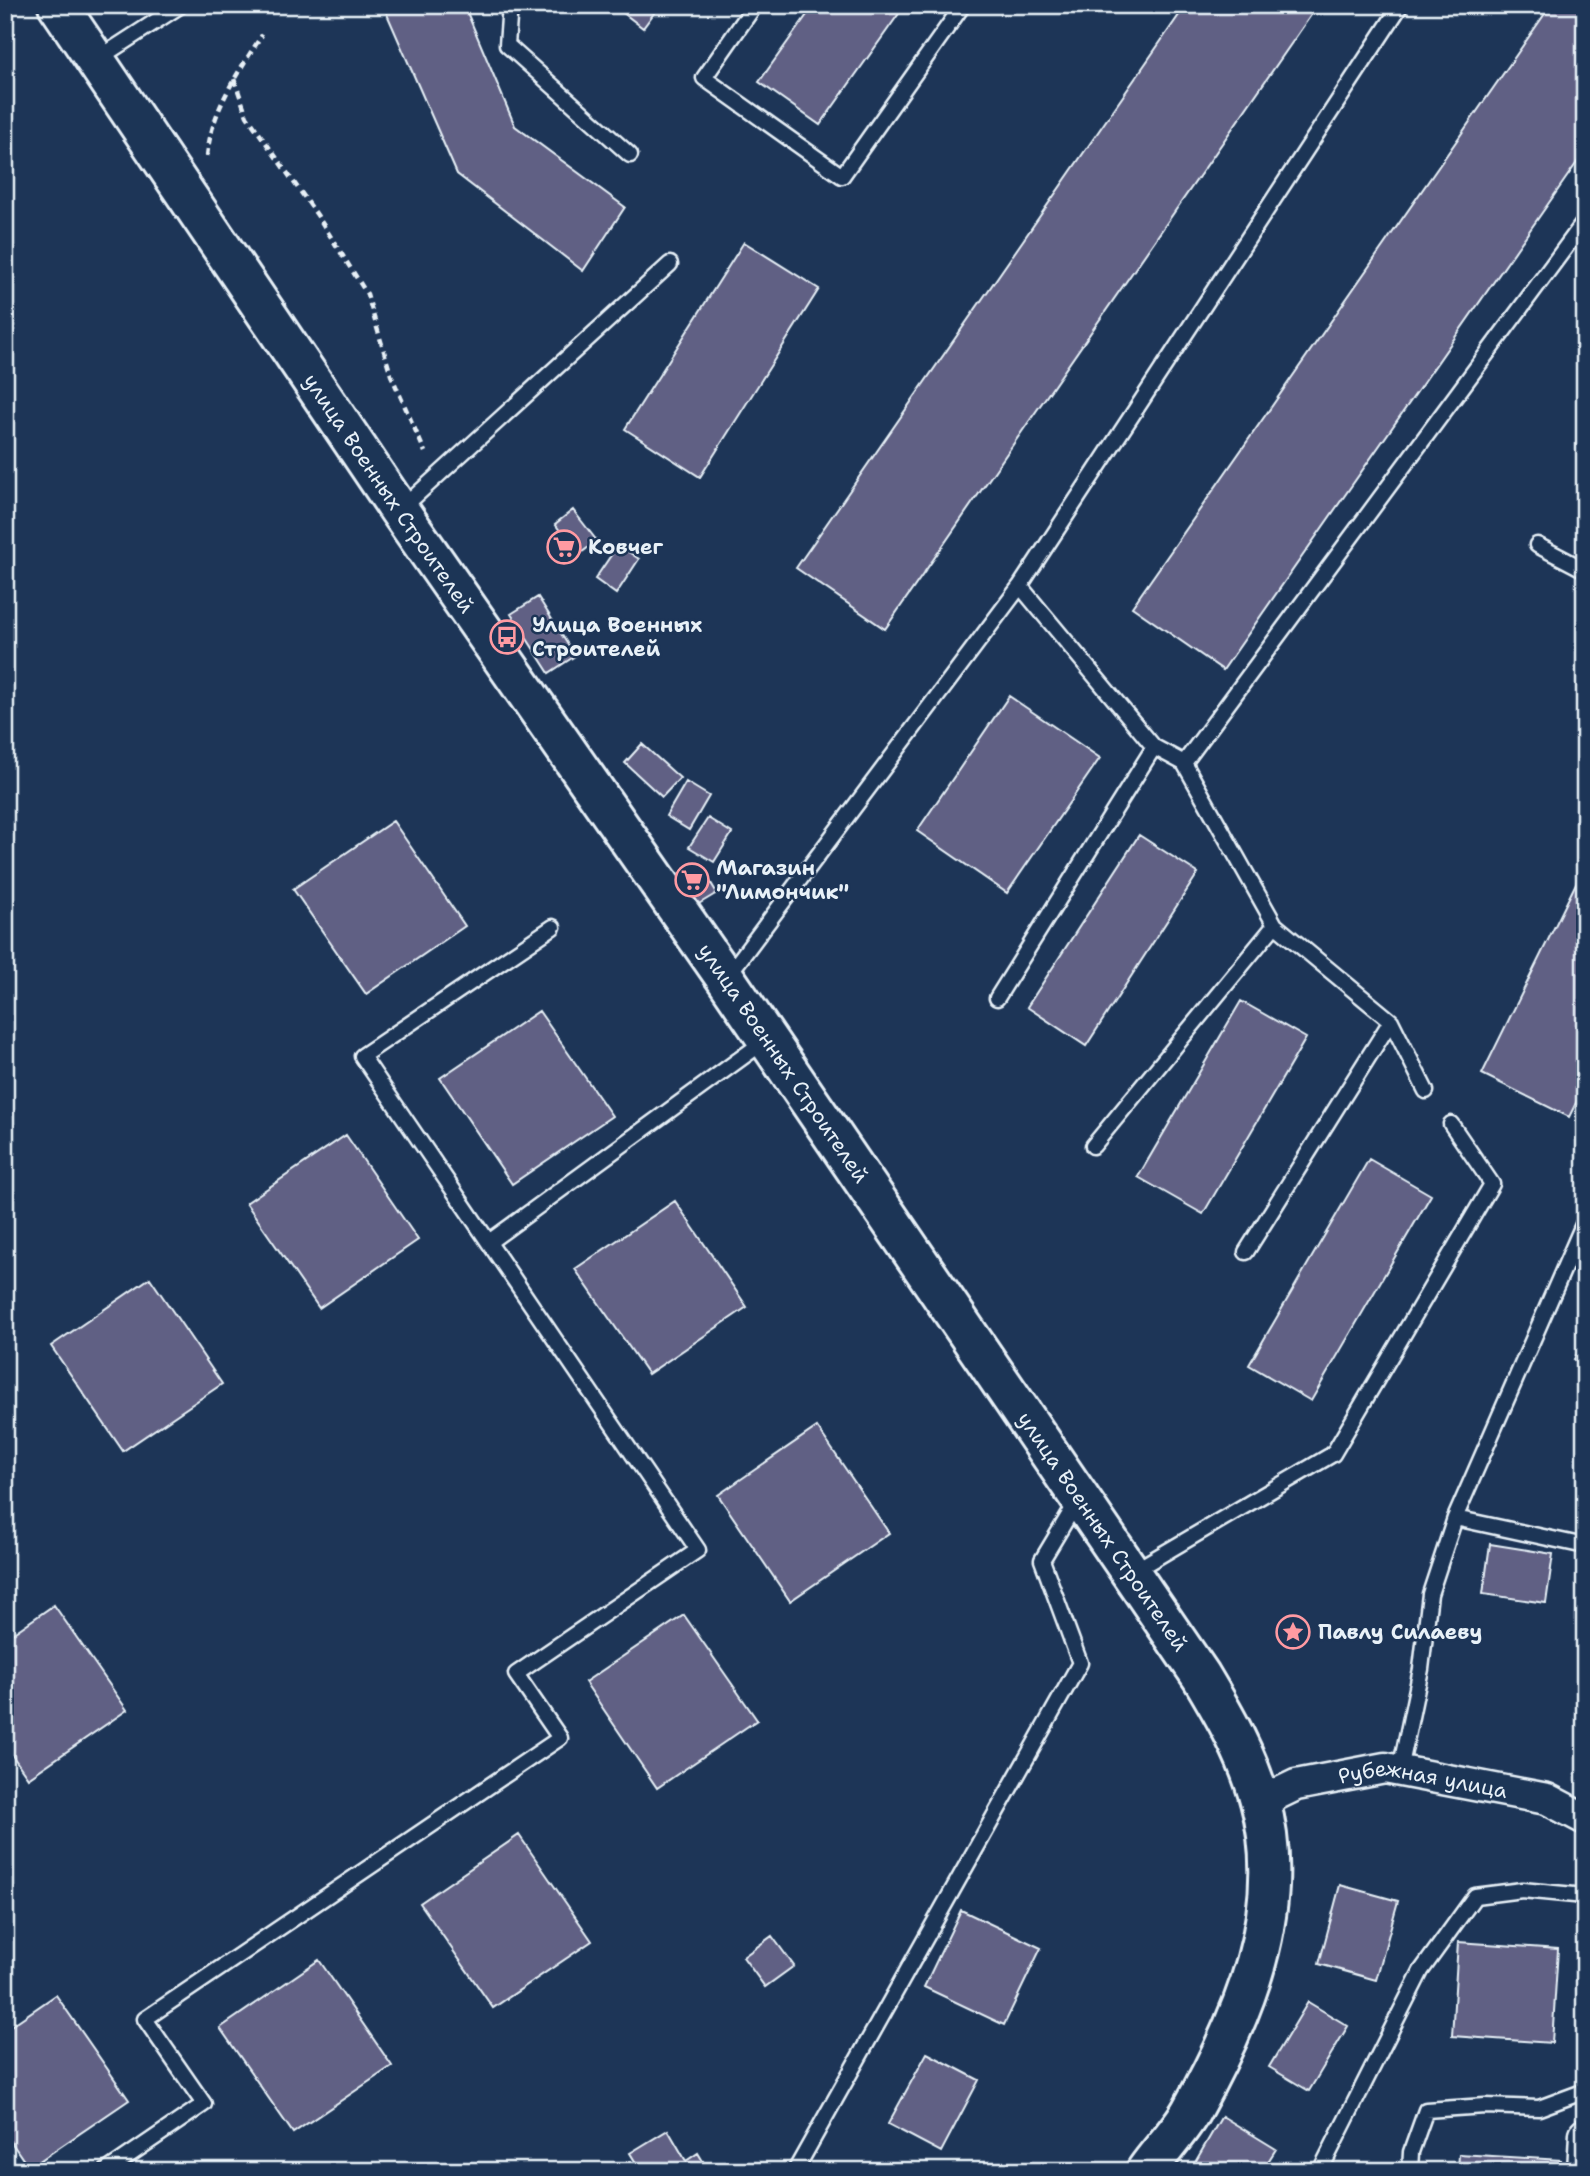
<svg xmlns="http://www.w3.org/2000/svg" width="1590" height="2176" viewBox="0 0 1590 2176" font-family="'Shantell Sans',sans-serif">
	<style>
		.building { fill: #616184; stroke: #e8f1f8; stroke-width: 2 }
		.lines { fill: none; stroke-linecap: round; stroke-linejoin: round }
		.lane-casing { stroke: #e8f1f8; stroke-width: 19 }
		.street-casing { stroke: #e8f1f8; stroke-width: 35 }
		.secondary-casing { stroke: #e8f1f8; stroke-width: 44 }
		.path { stroke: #e8f1f8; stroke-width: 4.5; stroke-dasharray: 7 5; stroke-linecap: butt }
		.lane { stroke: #1d3557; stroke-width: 14 }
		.street { stroke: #1d3557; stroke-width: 30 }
		.secondary { stroke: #1d3557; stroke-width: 38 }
		.labels { text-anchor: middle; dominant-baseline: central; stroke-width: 5; stroke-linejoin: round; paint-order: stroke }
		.street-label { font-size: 21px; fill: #e8f1f8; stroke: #1d3557 }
		.poi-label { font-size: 21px; font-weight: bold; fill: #e8f1f8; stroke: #1d3557; text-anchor: start }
	</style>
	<rect width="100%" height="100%" fill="#1d3557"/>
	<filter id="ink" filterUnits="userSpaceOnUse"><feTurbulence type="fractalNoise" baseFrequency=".0143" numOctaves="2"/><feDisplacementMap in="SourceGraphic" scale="14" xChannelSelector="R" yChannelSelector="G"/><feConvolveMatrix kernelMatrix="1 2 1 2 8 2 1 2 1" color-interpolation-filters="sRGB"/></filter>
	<g filter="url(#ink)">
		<path class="building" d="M383,5H464L515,126L625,207L583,271L457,174Z
			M613,5H660L643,28Z
			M814,5H905L820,125L759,82Z
			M1186,5H1318L885,629L796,568Z
			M1551,5H1585V151L1223,670L1132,607Z
			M744,242L819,289L700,477L625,429Z
			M573,510L597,541L578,555L555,524Z
			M618,545L639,559L616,594L595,579Z
			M538,597L575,656L549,673L511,614Z
			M1009,696L1100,758L1007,893L917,831Z
			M642,744L680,778L662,797L625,763Z
			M686,782L709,796L689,830L666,816Z
			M708,818L732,833L714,862L689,847Z
			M393,821L465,926L366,994L293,889Z
			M1139,835L1198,873L1086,1046L1027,1007Z
			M700,865L717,893L697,905L680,877Z
			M1585,865V1085L1569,1117L1482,1074Z
			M1241,1001L1306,1038L1203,1214L1138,1177Z
			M539,1011L612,1116L512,1184L440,1078Z
			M346,1135L418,1240L319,1308L246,1203Z
			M1369,1159L1431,1195L1311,1401L1249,1365Z
			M675,1201L747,1307L648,1374L575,1269Z
			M150,1278L222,1384L123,1451L51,1346Z
			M1585,1340V1365L1574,1359Z
			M817,1427L889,1533L790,1601L718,1495Z
			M1490,1544L1553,1554L1546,1603L1483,1594Z
			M54,1605L127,1710L28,1778L5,1745V1639Z
			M684,1615L757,1720L657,1788L585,1682Z
			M519,1835L592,1941L493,2008L420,1903Z
			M1340,1885L1398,1901L1376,1980L1319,1964Z
			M961,1910L1041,1948L1004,2025L924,1987Z
			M772,1936L794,1966L765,1987L743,1957Z
			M1458,1942L1558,1949L1552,2043L1452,2036Z
			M319,1960L392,2066L293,2133L220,2028Z
			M56,1995L129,2100L29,2168L5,2133V2030Z
			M1308,2002L1348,2026L1309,2091L1269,2067Z
			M927,2053L979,2080L941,2152L888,2124Z
			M1222,2116L1276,2149L1262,2171H1190Z
			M668,2130L686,2161L698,2153L709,2171H641L630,2153Z
			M1459,2154L1561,2160L1560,2171H1458Z"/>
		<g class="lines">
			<defs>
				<path id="lane" d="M510,5L507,45L630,155
					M755,5L704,78L842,176L963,5
					M96,60L181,5
					M400,510L670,264
					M1537,545L1585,570
					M1020,586L1401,5
					M1184,763L1585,221
					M726,978L1020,586L1154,747L1184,763L1275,925L1391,1021L1426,1091
					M997,998L1154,747
					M1093,1146L1275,925
					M489,1242L766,1040
					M1246,1252L1391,1021
					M1455,1518L1585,1546
					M1132,1572L1333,1454L1492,1184L1451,1124
					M1400,1770L1421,1669L1430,1594L1455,1518L1585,1220
					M106,2171L204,2104L145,2019L560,1738L516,1674L698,1550L362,1056L553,927
					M795,2171L1080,1663L1042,1560L1078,1500
					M1320,2171L1421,1971L1475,1896L1522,1890L1585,1896
					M1410,2171L1411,2152L1426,2110L1485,2106L1539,2108L1585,2091"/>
				<g id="street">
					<path id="s1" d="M1261,1802L1296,1785L1385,1768L1547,1799L1585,1819"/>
					<path d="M1583,2171L1585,2134"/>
				</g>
				<g id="secondary">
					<path id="s2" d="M58,5L399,510L726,979L1201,1676C1225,1716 1248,1756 1260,1801C1290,1909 1243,2018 1191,2111C1179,2132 1160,2151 1146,2171"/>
				</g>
			</defs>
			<use href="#lane" class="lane-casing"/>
			<use href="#street" class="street-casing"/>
			<use href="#secondary" class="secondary-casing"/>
			<path class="path" d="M234,79L247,116L317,215L367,294L391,375L425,452
				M207,156C212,109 237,74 262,35"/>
			<use href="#lane" class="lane"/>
			<use href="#street" class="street"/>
			<use href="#secondary" class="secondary"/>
		</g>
	</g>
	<defs>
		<symbol id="supermarket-ring" viewBox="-11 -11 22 22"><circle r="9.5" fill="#1d3557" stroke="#ff9aa2" stroke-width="1.5"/><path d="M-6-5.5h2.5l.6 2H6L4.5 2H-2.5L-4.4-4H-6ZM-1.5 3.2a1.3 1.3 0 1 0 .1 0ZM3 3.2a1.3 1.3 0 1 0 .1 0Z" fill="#ff9aa2"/></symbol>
		<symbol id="bus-ring" viewBox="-11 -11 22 22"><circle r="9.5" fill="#1d3557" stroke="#ff9aa2" stroke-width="1.5"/><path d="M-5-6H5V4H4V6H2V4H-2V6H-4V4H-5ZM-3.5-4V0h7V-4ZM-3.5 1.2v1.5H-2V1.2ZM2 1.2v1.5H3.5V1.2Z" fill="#ff9aa2"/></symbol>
		<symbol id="sight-ring" viewBox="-11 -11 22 22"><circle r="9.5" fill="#1d3557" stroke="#ff9aa2" stroke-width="1.5"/><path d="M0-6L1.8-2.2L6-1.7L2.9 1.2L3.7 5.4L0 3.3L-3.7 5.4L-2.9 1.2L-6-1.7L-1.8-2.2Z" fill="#ff9aa2"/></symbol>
	</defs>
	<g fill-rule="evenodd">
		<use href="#supermarket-ring" x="545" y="528" width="38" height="38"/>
		<use href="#bus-ring" x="488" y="618" width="38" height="38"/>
		<use href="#supermarket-ring" x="673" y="861" width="38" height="38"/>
		<use href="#sight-ring" x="1274" y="1613" width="38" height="38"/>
	</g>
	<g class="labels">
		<g class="street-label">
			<text stroke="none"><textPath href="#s2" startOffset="590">улица Военных Строителей</textPath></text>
			<text stroke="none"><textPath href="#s2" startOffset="1283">улица Военных Строителей</textPath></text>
			<text stroke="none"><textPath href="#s2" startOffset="1850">улица Военных Строителей</textPath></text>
			<text stroke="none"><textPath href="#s1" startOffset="168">Рубежная улица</textPath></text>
		</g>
		<g class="poi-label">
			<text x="588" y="547">Ковчег</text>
			<text x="532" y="625">Улица Военных<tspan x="532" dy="24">Строителей</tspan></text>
			<text x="716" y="868">Магазин<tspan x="716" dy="24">"Лимончик"</tspan></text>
			<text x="1318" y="1632">Павлу Силаеву</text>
		</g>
	</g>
	<rect width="1590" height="2176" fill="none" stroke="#1d3557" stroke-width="28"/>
	<rect x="14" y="14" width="1562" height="2148" fill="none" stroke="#e8f1f8" stroke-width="2.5" filter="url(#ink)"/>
</svg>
